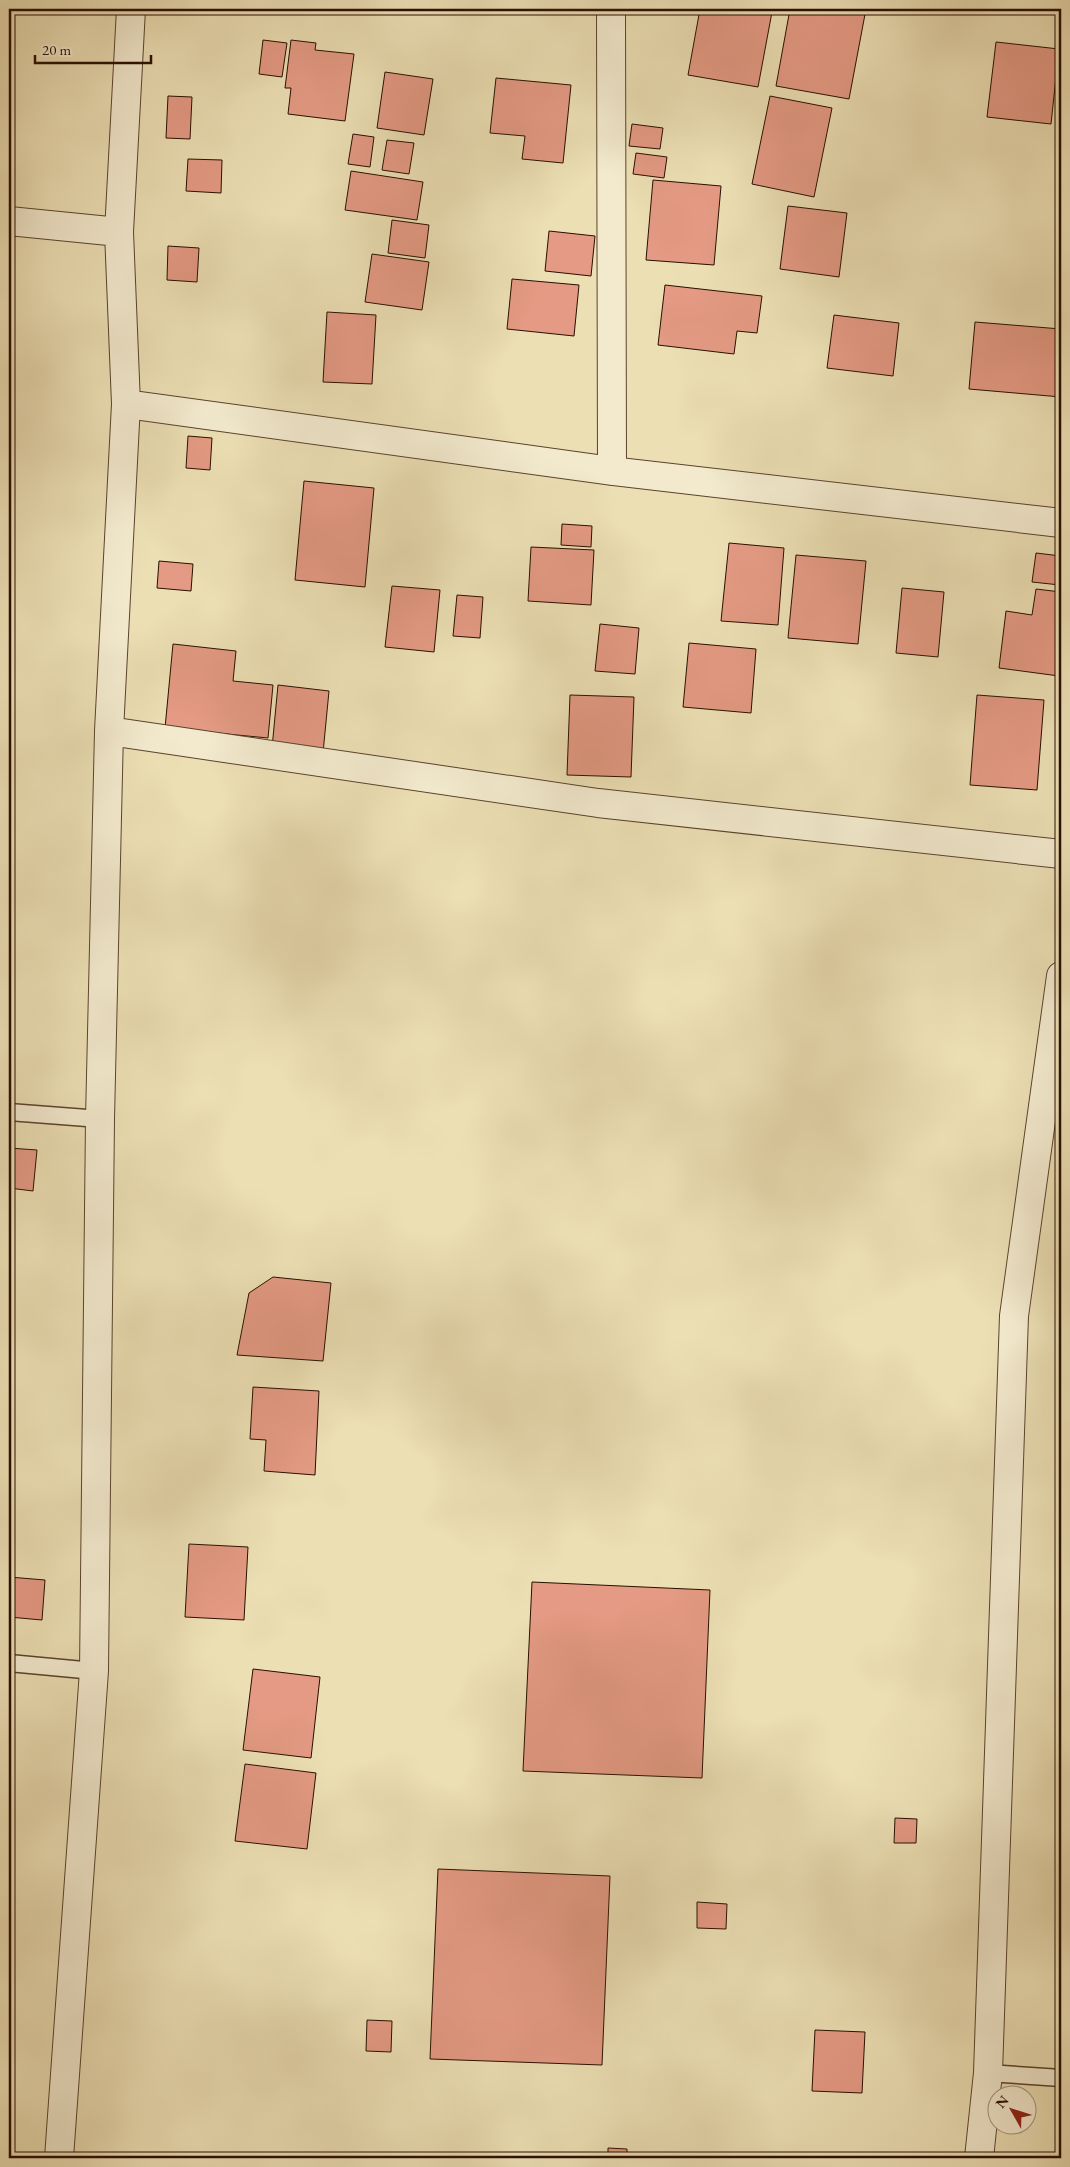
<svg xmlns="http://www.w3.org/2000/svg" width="1070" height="2167" viewBox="0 0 1070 2167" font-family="'EB Garamond',serif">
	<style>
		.building { fill: #e49a84; stroke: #290f00 }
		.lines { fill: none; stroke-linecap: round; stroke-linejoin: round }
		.lane-casing { stroke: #5a432d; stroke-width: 19 }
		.street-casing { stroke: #5a432d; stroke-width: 30 }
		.lane { stroke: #f3eace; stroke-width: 16 }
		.street { stroke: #f3eace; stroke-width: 28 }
	</style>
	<rect width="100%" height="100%" fill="#ecdfb4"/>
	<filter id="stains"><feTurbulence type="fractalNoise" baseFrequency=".004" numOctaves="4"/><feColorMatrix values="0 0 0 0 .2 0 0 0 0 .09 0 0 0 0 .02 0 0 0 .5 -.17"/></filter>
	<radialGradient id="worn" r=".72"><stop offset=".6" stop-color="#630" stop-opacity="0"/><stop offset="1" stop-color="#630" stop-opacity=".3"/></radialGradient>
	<path class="building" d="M700,9H752L772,12L758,87L688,75Z
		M790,9H866L849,99L776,86Z
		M263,40L287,43L282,77L259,74Z
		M291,40L316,43L315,50L354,54L345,121L288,114L291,88H285Z
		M996,42L1059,49L1051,124L987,117Z
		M385,72L433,79L424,135L377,128Z
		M496,78L571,85L563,163L522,159L525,136L490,133Z
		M168,96L192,97L190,139L166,138Z
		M770,96L832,108L814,197L752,184Z
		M632,124L663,128L660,149L629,146Z
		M353,134L374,137L370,167L348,164Z
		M387,140L414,143L409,174L382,170Z
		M636,153L667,157L664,178L633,174Z
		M188,159L222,160L221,193L186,191Z
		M351,171L423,182L417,220L345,210Z
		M653,180L721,186L714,265L646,260Z
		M788,206L847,213L839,277L780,269Z
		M392,220L429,225L425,258L388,253Z
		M549,231L595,236L591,276L545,271Z
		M168,246L199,248L197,282L167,280Z
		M372,254L429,262L422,310L365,302Z
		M512,279L579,285L574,336L507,329Z
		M665,285L762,296L757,333L737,331L734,354L658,345Z
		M327,312L376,315L372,384L323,382Z
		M834,315L899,323L893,376L827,368Z
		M975,322L1061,329V397L969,389Z
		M188,436L212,438L210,470L186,468Z
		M304,481L374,488L365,587L295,580Z
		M562,524L592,526L591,547L561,545Z
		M729,543L784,548L778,625L721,621Z
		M531,547L594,550L591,605L528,601Z
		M1036,553L1061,556L1060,585L1032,582Z
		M796,555L866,561L858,644L788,638Z
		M159,561L193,564L191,591L157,588Z
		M392,586L440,590L434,652L385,647Z
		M902,588L944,592L938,657L896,653Z
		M1036,589L1061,592V662L1059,676L999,668L1006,611L1032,615Z
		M457,595L483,597L480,638L453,636Z
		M600,624L639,628L635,674L595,671Z
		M689,643L756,649L751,713L683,707Z
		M173,644L236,651L233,681L273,685L268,738L165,728Z
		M278,685L329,691L323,753L272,748Z
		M570,695L634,697L631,777L567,775Z
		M977,695L1044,700L1037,790L970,785Z
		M9,1148L37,1150L33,1191L9,1188Z
		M273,1277L331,1283L323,1361L237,1355L249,1293Z
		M253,1387L319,1391L315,1475L264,1471L266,1440L250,1439Z
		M189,1544L248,1547L244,1620L185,1617Z
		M9,1577L45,1580L42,1620L9,1617Z
		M532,1582L710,1590L702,1778L523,1771Z
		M1061,1619V1654L1057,1653Z
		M253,1669L320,1677L311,1758L243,1750Z
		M245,1764L316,1773L307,1849L235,1841Z
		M895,1818L917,1819L916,1843H894Z
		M438,1869L610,1876L602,2065L430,2059Z
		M697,1902L727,1904L726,1929L697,1928Z
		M9,1934H11L10,1968H9Z
		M367,2020L392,2021L391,2052L366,2051Z
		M815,2030L865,2032L862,2093L812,2091Z
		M608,2148L627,2149V2158H608Z"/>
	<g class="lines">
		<defs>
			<path id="lane" d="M9,1112L100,1119
				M9,1663L94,1671
				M988,2073L1061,2078"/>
			<path id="street" d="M611,9L612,471
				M9,221L119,232
				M126,404L612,471L1061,523
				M109,731L598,803L1061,854
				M59,2158L94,1671L100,1119L109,731L126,404L119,232L131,9
				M979,2158L988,2073L1014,1316L1061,976"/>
		</defs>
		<use href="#lane" class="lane-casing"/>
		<use href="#street" class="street-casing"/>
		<use href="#lane" class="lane"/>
		<use href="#street" class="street"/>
	</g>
	<rect width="1070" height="2167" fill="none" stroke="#ecdfb4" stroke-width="30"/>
	<rect x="10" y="10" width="1050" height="2147" fill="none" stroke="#290f00" stroke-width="2.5"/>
	<rect x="15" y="15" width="1040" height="2137" fill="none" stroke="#290f00"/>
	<g transform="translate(1012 2110) rotate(309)"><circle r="24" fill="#f3eace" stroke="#a2927c"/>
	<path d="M0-4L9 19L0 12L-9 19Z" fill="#8f2418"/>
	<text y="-8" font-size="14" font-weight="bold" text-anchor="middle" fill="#290f00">N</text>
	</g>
	<path d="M35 55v8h116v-8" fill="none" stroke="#290f00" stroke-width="2.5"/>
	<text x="42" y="55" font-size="15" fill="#290f00" stroke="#f3eace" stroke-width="4" paint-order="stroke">20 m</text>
	<rect width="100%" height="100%" filter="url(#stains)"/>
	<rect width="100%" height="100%" fill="url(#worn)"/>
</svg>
